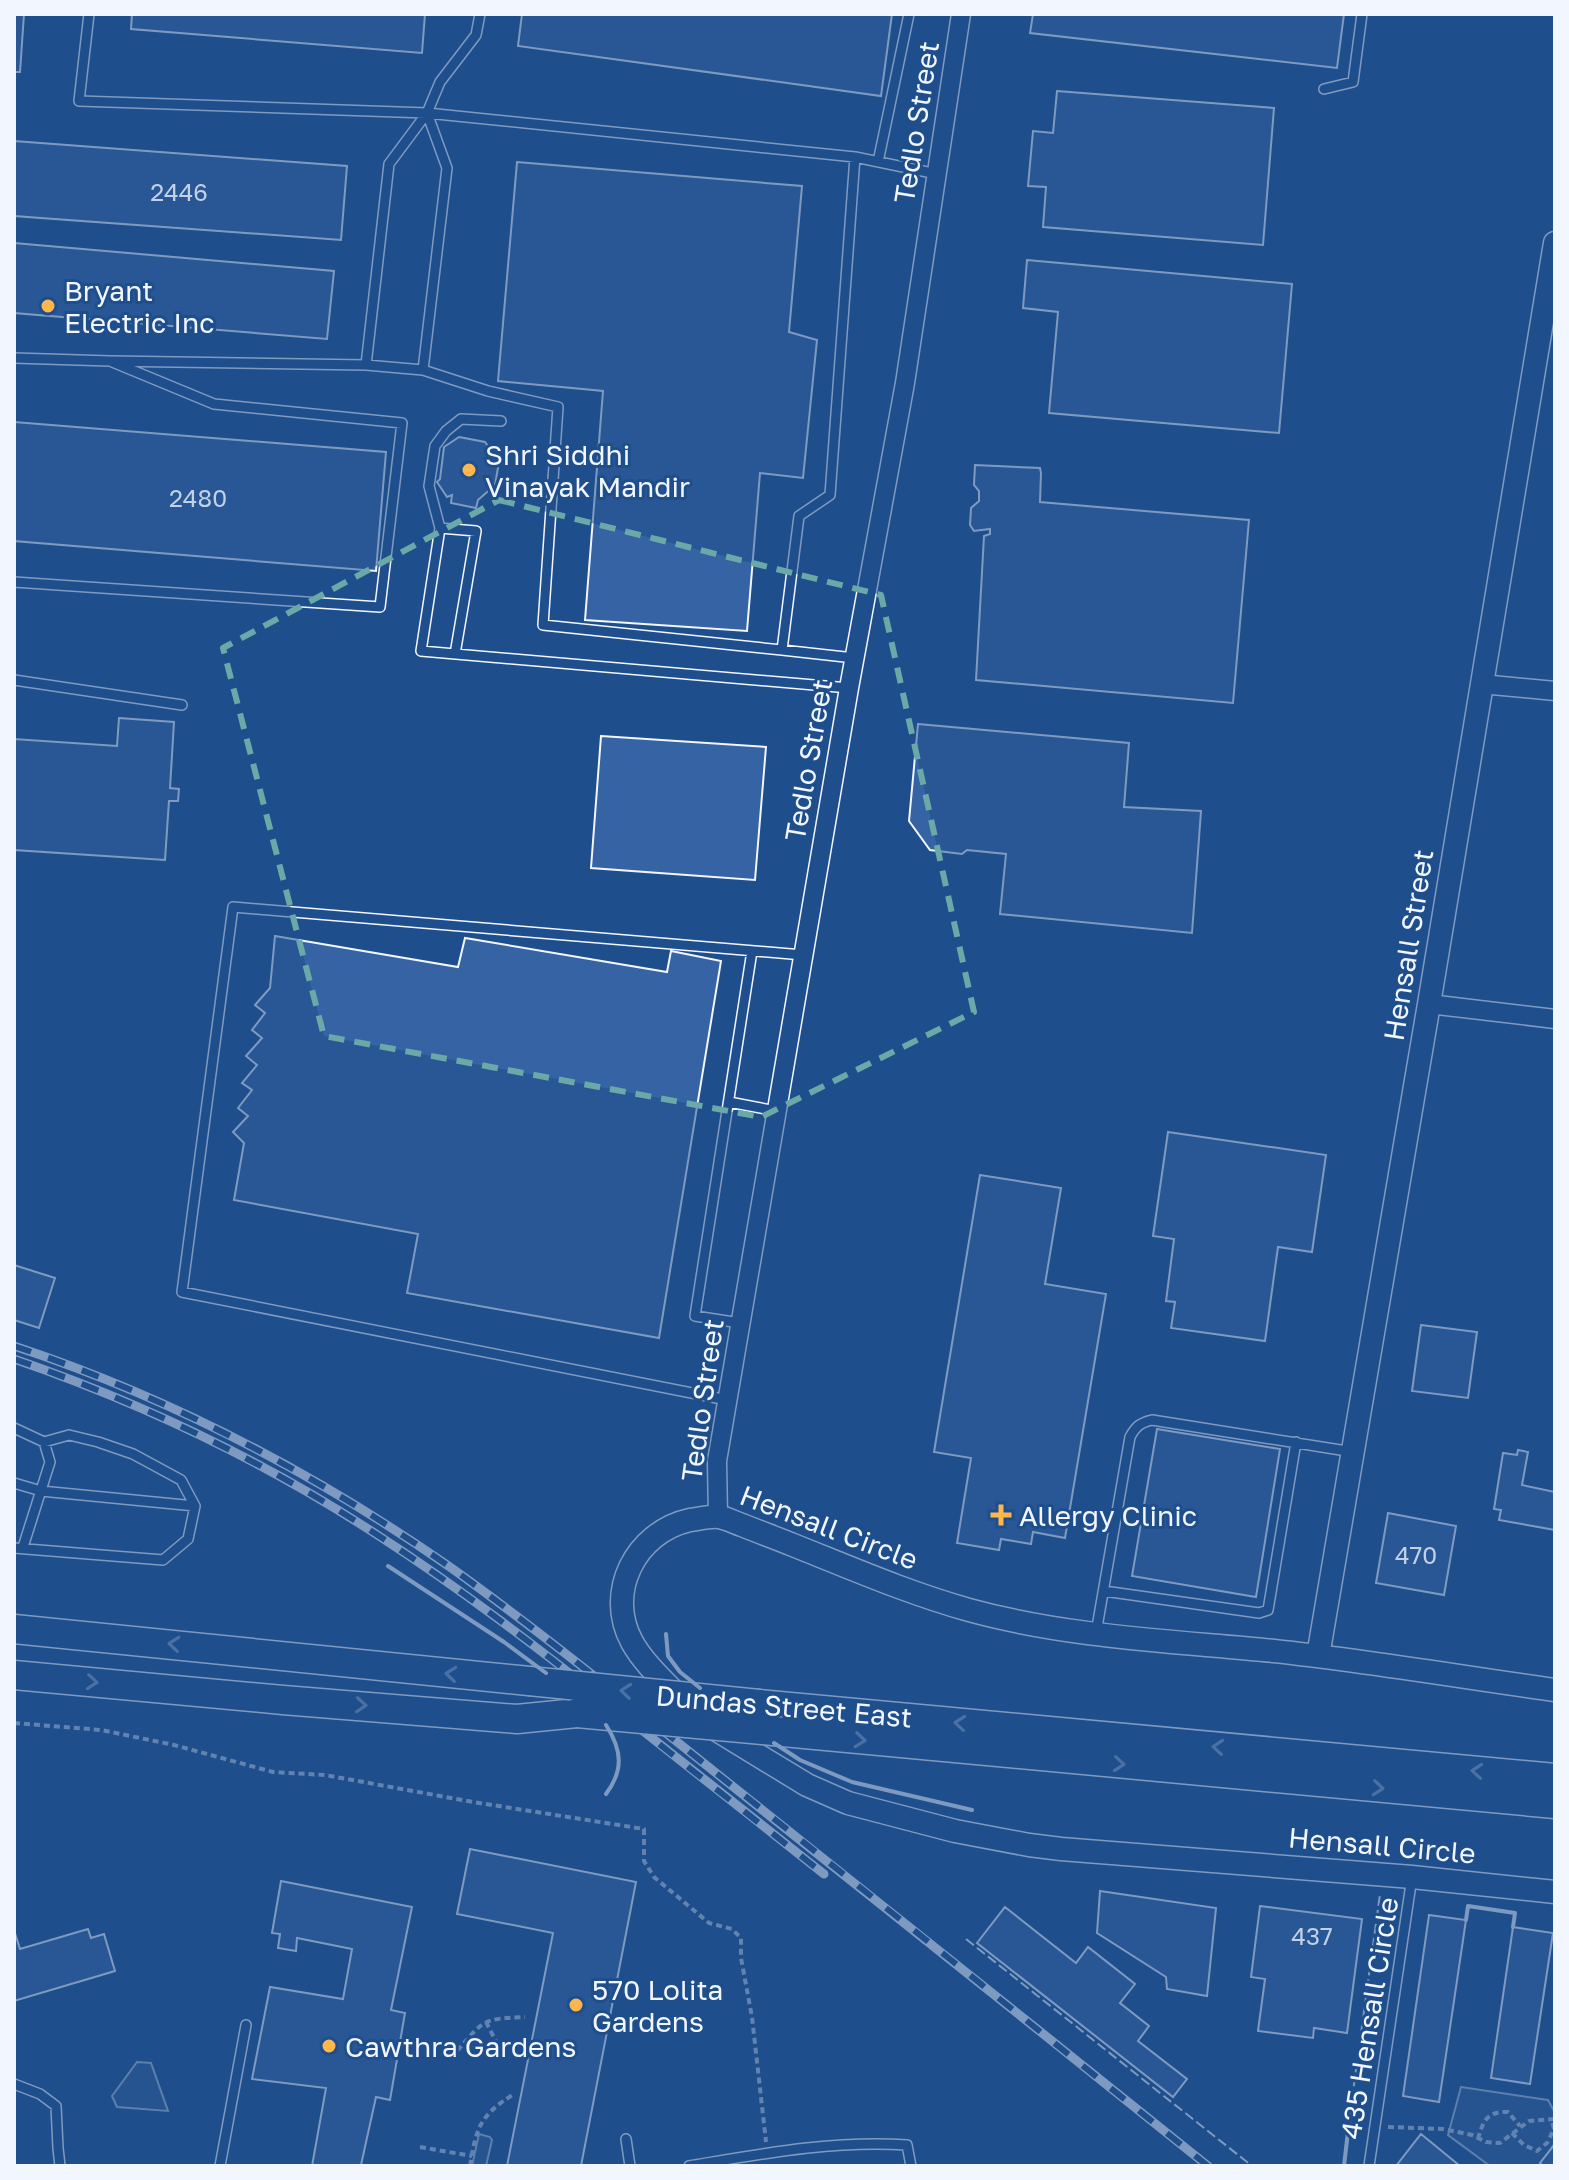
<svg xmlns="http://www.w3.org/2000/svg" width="1569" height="2180" viewBox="0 0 1569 2180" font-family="'Golos Text',sans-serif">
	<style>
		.green { fill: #305b95; stroke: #a8bbd7; stroke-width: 2 }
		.building { fill: #3563a3; stroke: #f2f6ff; stroke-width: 2 }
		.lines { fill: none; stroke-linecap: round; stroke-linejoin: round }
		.service-casing { stroke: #f2f6ff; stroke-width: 12 }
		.minor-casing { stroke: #f2f6ff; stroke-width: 21 }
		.tertiary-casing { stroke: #f2f6ff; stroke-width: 25 }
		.primary-casing { stroke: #f2f6ff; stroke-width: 31 }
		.path { stroke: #b3c4dc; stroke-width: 4; stroke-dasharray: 6 4; stroke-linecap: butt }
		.service { stroke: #1f4e8c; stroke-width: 9 }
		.minor { stroke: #1f4e8c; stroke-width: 18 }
		.tertiary { stroke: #1f4e8c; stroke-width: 22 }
		.primary { stroke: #1f4e8c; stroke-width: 28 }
		.rail-casing { stroke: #f2f6ff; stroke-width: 9 }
		.rail { stroke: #1f4e8c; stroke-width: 6; stroke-dasharray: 18; stroke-linecap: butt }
		.primary-bridge-casing { stroke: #f2f6ff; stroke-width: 31; stroke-linecap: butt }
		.primary-bridge { stroke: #1f4e8c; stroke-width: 28 }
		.fence { stroke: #f2f6ff; stroke-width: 2; stroke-dasharray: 10 4; stroke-linecap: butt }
		.wall { stroke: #f2f6ff; stroke-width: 4 }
		.oneway { stroke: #7e9ac0 }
		.marked { fill: none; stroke: #6aa9a8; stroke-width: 6; stroke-dasharray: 16 10; stroke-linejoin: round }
		.poi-dot { fill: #ffb74d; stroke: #1f4e8c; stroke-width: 3 }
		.labels { text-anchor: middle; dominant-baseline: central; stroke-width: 6; stroke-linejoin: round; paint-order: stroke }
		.number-label { font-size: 24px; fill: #c3d1e8 }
		.street-label { font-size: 28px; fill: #f2f6ff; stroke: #1f4e8c }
		.poi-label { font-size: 28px; fill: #f2f6ff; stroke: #1f4e8c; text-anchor: start }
	</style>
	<rect width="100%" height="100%" fill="#1f4e8c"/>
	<path class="green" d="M137,2062L151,2063L168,2111L117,2107L112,2096Z
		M1461,2087L1548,2100L1555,2113V2143L1539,2166H1490L1448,2135Z
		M479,2134L490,2137L492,2140L486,2166H472Z"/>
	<path class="building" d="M14,14H24L20,72H14Z
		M132,14H425L422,53L131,29Z
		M522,14H892L881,96L518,46Z
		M1033,14H1344L1337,68L1030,33Z
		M1057,91L1274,108L1263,245L1043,227L1046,187L1028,186L1033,131L1053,133Z
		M14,141L347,166L341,240L14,216Z
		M517,162L802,186L789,332L817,340L803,478L760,473L747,631L585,620L603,391L498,381Z
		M14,243L334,271L327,339L14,313Z
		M1027,260L1292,284L1279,433L1049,413L1058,312L1023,308Z
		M14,422L386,452L376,571L14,541Z
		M459,437L485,442L499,462L495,485L478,500L476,508L451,503L452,495L447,497L437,482L440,479L444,447Z
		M975,465L1040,468L1041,473L1040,502L1249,520L1233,703L976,680L984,536L990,534V529L974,531L970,525L971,508L979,501V491L974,485Z
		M119,718L174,722L170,788L179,789L178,801H169L165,860L14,850V739L117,746Z
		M918,724L1129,743L1124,807L1201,811L1192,933L1000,914L1006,854L967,850L962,854L930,850L909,821Z
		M601,736L766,747L755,880L591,868Z
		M275,936L458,967L465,938L667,972L671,951L721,961L659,1338L407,1293L418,1234L234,1200L244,1143L233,1132L248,1116L238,1108L252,1090L242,1083L257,1065L246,1056L262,1038L252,1030L265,1013L255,1005L270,988Z
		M1168,1132L1326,1155L1312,1252L1278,1247L1265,1341L1171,1328L1175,1302L1166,1301L1174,1239L1153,1236Z
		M980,1175L1061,1188L1045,1284L1106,1294L1065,1538L1033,1532L1031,1544L1001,1539L999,1550L957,1543L971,1458L934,1452Z
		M14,1265L55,1278L39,1328L14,1320Z
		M1421,1325L1477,1332L1468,1398L1412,1391Z
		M1157,1429L1280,1449L1256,1597L1132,1576Z
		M1518,1450L1528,1452L1522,1485L1555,1492V1530L1499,1520L1501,1510L1494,1509L1503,1453L1517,1455Z
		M1388,1513L1456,1526L1444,1595L1376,1583Z
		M470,1849L636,1882L581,2166H507L553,1933L457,1914Z
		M281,1881L412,1907L391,2010L405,2013L390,2100L376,2097L361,2165L365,2166H312L326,2088L252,2079L270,1987L343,1999L352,1949L297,1938L296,1951L278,1948L280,1934L272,1933Z
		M1100,1891L1216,1908L1207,1996L1167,1989L1166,1977L1097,1933Z
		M1260,1906L1362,1919L1347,2033L1314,2028L1313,2038L1258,2031L1265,1979L1251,1977Z
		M1005,1907L1076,1963L1088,1947L1135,1984L1120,2003L1149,2026L1138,2041L1187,2079L1173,2097L977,1943Z
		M1429,1915L1466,1920L1439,2102L1403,2096Z
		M1513,1927L1553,1933L1530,2084L1491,2078Z
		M88,1929L91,1938L104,1934L115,1971L14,2001V1930L20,1949Z
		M1421,2134L1460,2166H1396Z
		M1555,2144V2166H1543L1540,2163Z"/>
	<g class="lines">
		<defs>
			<path id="service" d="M89,14L79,101L427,113L440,82L476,35L480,14
				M1324,89L1353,82L1362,14
				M427,113L447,168L423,370L488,391L558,407L543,625L782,650
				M427,113L855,157L937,174
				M878,162L909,14
				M14,358L110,361L366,365
				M423,370L366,365L389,164L427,113
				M501,421L461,419L446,431L435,446L429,486L440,528L421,651L849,688
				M440,528L476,531L455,654
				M14,582L380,607L402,423L214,404L110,361
				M854,658L782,650L799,516L830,495L855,157
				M14,680L182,705
				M729,1102L776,1111
				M740,1323L695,1316L752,951
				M727,1400L182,1292L233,907L803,955
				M14,1428L44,1442L69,1435L98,1442L133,1454L181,1480L195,1506L188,1539L163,1560L14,1548
				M14,1483L41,1491L195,1506
				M23,1547L50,1462L44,1442
				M1104,1591L1259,1613L1268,1610L1296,1442
				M1096,1633L1130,1437C1136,1426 1140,1423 1152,1420L1353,1452
				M14,2084L40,2094L56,2106L58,2148L60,2166
				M626,2139L630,2166
				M220,2166L246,2025
				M689,2166C761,2154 834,2140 907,2145L911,2166
				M1369,2166L1412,1877"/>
			<path id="minor" d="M1481,684L1555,691
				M1429,1004L1555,1019
				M718,1517L717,1461L849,688L905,383L961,14"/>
			<path id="tertiary" d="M1318,1656L1429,1004L1555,243
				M683,1701C666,1683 644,1664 632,1642C605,1593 635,1532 690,1520C698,1519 711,1516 719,1517C727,1518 735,1523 742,1525C759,1532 776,1538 793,1545C851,1568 908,1593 969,1610C1067,1637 1172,1641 1274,1651C1368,1661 1461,1677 1555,1690
				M712,1727L807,1785L848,1803L955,1831L1029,1845L1061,1849L1412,1877L1555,1892"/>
			<path id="primary" d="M14,1629L529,1681
				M14,1675L283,1700L517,1719L577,1713
				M759,1704L1555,1778
				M783,1732L1555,1804"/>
		</defs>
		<use href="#service" class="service-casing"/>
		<use href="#minor" class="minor-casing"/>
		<use href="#tertiary" class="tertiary-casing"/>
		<use href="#primary" class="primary-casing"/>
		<path class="path" d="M14,1723L101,1730L174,1745L273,1772L325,1775L473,1802L644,1829V1861L654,1877L709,1923L732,1929L741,1938V1958L752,2017L766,2142
			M486,2022L502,2053
			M457,2051C485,2019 482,2019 525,2017
			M1388,2127L1443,2129L1472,2135L1486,2142L1500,2143L1529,2121L1555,2119
			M1512,2133L1524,2145L1537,2151L1547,2143L1554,2129L1552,2121
			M1478,2139C1483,2121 1487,2111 1508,2112L1520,2126
			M420,2147L472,2156
			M470,2166C476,2128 480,2115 514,2094"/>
		<use href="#service" class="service"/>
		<use href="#minor" class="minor"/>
		<use href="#tertiary" class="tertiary"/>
		<use href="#primary" class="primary"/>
		<defs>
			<path id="rail" d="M14,1346C169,1397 316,1474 450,1567C541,1632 628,1703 716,1773C881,1903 1044,2035 1208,2166
				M14,1359C142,1403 266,1462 379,1536C461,1589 538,1648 614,1708C684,1764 754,1819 824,1874"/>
		</defs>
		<use href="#rail" class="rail-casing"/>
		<use href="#rail" class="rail"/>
		<defs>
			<path id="primary-bridge" d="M529,1681L759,1704
				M577,1713L783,1732"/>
		</defs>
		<use href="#primary-bridge" class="primary-bridge-casing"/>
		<use href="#primary-bridge" class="primary-bridge"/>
		<path class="fence" d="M966,1939L1252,2166
			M1350,2114L1380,1894"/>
		<path class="wall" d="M388,1566L504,1642L546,1673
			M666,1634L668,1656L680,1672L700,1688
			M774,1743L800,1760L852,1782L972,1810
			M606,1794C624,1770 622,1750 606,1725
			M1466,1920L1468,1906L1515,1913L1513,1927
			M1344,2166L1350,2114"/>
	</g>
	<defs><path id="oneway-chevron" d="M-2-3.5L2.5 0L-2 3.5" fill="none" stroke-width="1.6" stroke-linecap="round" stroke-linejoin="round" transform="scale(2)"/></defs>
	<g class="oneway">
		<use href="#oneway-chevron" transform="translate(174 1644) rotate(-174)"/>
		<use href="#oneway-chevron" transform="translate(451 1674) rotate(-174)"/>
		<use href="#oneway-chevron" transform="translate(92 1682) rotate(5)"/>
		<use href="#oneway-chevron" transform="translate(626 1691) rotate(-174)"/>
		<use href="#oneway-chevron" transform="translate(361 1705) rotate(4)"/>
		<use href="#oneway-chevron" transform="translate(960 1723) rotate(-175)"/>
		<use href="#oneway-chevron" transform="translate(860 1740) rotate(6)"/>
		<use href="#oneway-chevron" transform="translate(1218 1747) rotate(-175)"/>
		<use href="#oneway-chevron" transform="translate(1119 1764) rotate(5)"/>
		<use href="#oneway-chevron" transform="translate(1477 1771) rotate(-175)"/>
		<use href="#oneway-chevron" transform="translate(1378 1788) rotate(6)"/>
	</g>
	<path d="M0 0H1569V2180H0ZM499,500L881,595L974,1012L761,1117L324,1036L223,648Z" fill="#1f4e8c" fill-opacity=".55" fill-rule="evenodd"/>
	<path class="marked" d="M499,500L881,595L974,1012L761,1117L324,1036L223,648Z"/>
	<g class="poi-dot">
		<circle cx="48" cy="306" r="8"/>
		<circle cx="469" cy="470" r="8"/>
		<path d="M997 1503h8v8h8v8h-8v8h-8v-8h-8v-8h8z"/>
		<circle cx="576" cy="2005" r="8"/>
		<circle cx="329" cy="2046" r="8"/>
	</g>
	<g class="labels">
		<g class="number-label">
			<text x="179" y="191">2446</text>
			<text x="198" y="497">2480</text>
			<text x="1416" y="1554">470</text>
			<text x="1312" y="1935">437</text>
		</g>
		<g class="street-label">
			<text transform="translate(916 122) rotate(-81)">Tedlo Street</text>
			<text transform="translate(808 760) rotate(-80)">Tedlo Street</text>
			<text transform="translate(1408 945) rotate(-81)">Hensall Street</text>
			<text transform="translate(702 1400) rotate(-82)">Tedlo Street</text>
			<text transform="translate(829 1527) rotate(21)">Hensall Circle</text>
			<text transform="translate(784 1706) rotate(5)">Dundas Street East</text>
			<text transform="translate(1382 1845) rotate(5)">Hensall Circle</text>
			<text transform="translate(1369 2018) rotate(-81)">435 Hensall Circle</text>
		</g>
		<g class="poi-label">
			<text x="64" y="290">Bryant<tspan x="64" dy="32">Electric Inc</tspan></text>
			<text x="485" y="454">Shri Siddhi<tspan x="485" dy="32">Vinayak Mandir</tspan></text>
			<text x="1019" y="1515">Allergy Clinic</text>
			<text x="592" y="1989">570 Lolita<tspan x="592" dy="32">Gardens</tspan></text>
			<text x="345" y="2046">Cawthra Gardens</text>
		</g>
	</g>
	<rect width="1569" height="2180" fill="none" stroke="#f2f6ff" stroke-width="32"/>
</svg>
